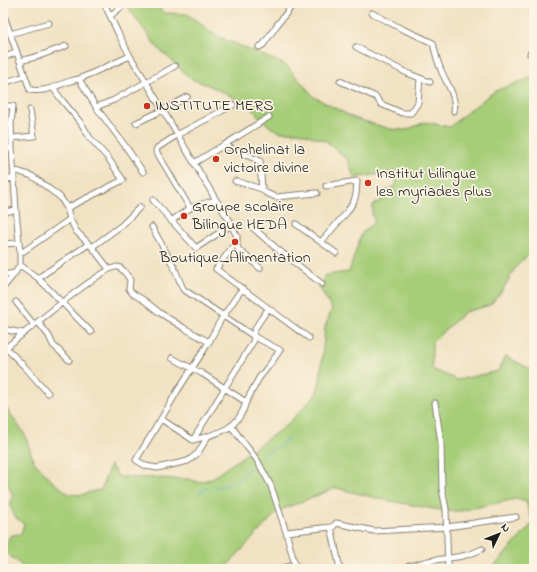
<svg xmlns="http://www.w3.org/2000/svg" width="537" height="572" viewBox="0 0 537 572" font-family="'Indie Flower',sans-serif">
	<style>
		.green { fill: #a6cd78; stroke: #61744a }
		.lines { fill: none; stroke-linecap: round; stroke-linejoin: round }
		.stream { stroke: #55b1d3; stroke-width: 1 }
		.minor-casing { stroke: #867f70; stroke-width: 7 }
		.minor { stroke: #fff; stroke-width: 5 }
		.poi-dot { fill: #c8321e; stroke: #fcf5e5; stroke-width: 1.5 }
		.labels { text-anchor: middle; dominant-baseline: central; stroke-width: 3.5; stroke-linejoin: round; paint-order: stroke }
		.poi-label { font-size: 16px; fill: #1c1c1c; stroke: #fcf5e5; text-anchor: start }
	</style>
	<rect width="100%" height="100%" fill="#fcf5e5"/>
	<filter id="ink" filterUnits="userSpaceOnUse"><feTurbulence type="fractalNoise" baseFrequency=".025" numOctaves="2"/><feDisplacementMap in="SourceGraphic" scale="8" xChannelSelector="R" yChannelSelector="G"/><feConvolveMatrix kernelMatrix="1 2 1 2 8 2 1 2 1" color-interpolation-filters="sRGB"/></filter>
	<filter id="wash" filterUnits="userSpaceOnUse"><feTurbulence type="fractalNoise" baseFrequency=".012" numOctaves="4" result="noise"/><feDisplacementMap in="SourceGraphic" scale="16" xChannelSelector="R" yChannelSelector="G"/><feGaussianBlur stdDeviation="0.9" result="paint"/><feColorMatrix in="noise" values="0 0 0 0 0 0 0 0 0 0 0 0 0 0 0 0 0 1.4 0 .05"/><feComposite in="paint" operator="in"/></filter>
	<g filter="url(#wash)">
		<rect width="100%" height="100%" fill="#f1e2c3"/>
		<path class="green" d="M132,3H156L163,13L187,14L217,36L286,65L314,97L354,118L390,129L406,130L425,122L450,127L466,113L495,91L530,78L534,76V249L516,267L502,291L490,305L465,312L444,331L432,343V369L457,380L498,371L505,356L534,371V569H490L496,564L533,523L526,502L516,499L460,511H445L380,499L336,488L278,511L224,569H24L21,565L4,551L3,545L7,541L11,535L21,534L24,524L16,518L10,506C14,495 12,492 6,482L3,483V403L25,435L34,462L53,482L69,494L81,495L94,491L101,490L110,465L119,477L188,479L198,482L211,479L287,425L316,394L320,381L325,327L332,309L319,287L325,275L349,272L357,247L362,233L375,221L372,215L373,205L383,199V193L397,184L393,172L354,178L348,160L326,141L299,132H280L270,127L245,103L208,85L191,79L156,46L127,6Z"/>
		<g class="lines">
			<path class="stream" d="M259,459L288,439
				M199,493L210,487H221L238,480L246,471L255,462"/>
		</g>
	</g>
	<g filter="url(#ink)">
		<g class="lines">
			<defs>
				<path id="minor" d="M104,3L118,33L130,56L145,80L216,200L230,221L231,225L196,248L153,200
					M3,13L30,90C50,93 60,82 79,79L96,107L126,147L143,172
					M372,13L402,29L416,35L433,43C435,52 437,61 441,70C446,83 457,96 454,111
					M110,16L126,3
					M10,34L49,23
					M259,47L263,45L277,25L291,7V3
					M356,47L407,73L430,82
					M530,54L534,47
					M3,58L17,52
					M20,61L39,56L66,46
					M79,79L130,56
					M340,81L376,97L381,104L402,113H411L418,103L420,78
					M3,84L12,80L25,76
					M53,88L61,99L81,123L90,138L108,158L123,180L67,208
					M3,106H13L11,124L12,148L3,149
					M96,107L114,100L175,66
					M136,123L163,110L187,97
					M3,124H11
					M12,138L34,136L30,110
					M224,145L269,117
					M12,148L16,210L20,252V265L38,278L91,332
					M194,163L224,145L260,161L262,189L266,193L276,197L317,193
					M14,170L32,176L60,197L67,208L70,219L76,231L92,247L109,269
					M3,180L14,178
					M235,181L262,189
					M190,208L156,151L157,148L177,135L233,105
					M3,212L16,210
					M171,221L192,207L216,200
					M296,224L336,253
					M231,225L237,236V247L239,250L260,268
					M152,227L174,267L183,289L255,337L280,350L271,363L259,378L246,402C239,430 217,434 193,440L161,419
					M252,227L276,248L322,284
					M236,242L216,269C247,292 278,316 309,338
					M321,242L347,212L354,201L356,194L357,181L326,186
					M3,244L19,243
					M92,247L122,225L140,207
					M20,252L24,251L70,219
					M3,275L15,273L20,265
					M38,278L89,244
					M3,288L15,273
					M16,302L34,325
					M38,322L49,336L53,345L69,360
					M3,330H7L23,333
					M3,345L24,366L48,393
					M3,350C17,339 107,263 118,267C122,268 127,275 129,278L130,280L129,289L132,293L145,301L160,313L184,328L209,342
					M172,358L203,374L246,402
					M435,403L441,443L442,489L446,509L448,569
					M231,426L257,460L271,486L286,532L296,569
					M208,436L198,453L188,461L175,464L157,468L146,466L136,460L161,419L178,390L209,342L220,321L239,293L243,289
					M193,440L253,342C254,338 253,336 254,332C255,326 265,314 268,309
					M286,532L331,527
					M279,569L296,565
					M340,569L331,527H333L336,523L374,531L447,527L516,517
					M409,569V566C415,565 421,563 428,561C448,557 463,559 482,549"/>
			</defs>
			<use href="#minor" class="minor-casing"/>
			<use href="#minor" class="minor"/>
		</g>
	</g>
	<g class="poi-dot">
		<circle cx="147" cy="106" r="4"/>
		<circle cx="216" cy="159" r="4"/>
		<circle cx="368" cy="183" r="4"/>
		<circle cx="184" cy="216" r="4"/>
		<circle cx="235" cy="242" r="4"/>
	</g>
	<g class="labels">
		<g class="poi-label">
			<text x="155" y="106">INSTITUTE MERS</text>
			<text x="224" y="150">Orphelinat la<tspan x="224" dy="18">victoire divine</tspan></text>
			<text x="376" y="174">Institut bilingue<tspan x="376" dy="18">les myriades plus</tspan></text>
			<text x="192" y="207">Groupe scolaire<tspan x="192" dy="18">Bilingue HEDA</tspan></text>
			<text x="235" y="258" text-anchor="middle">Boutique_Alimentation</text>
		</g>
	</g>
	<rect width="537" height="572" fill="none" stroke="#fcf5e5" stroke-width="16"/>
	<g transform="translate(499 534) rotate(47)" stroke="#fcf5e5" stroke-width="3" paint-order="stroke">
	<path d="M0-3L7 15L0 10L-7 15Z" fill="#1c1c1c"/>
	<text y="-6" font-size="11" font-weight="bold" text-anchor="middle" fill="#1c1c1c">N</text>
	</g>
</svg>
